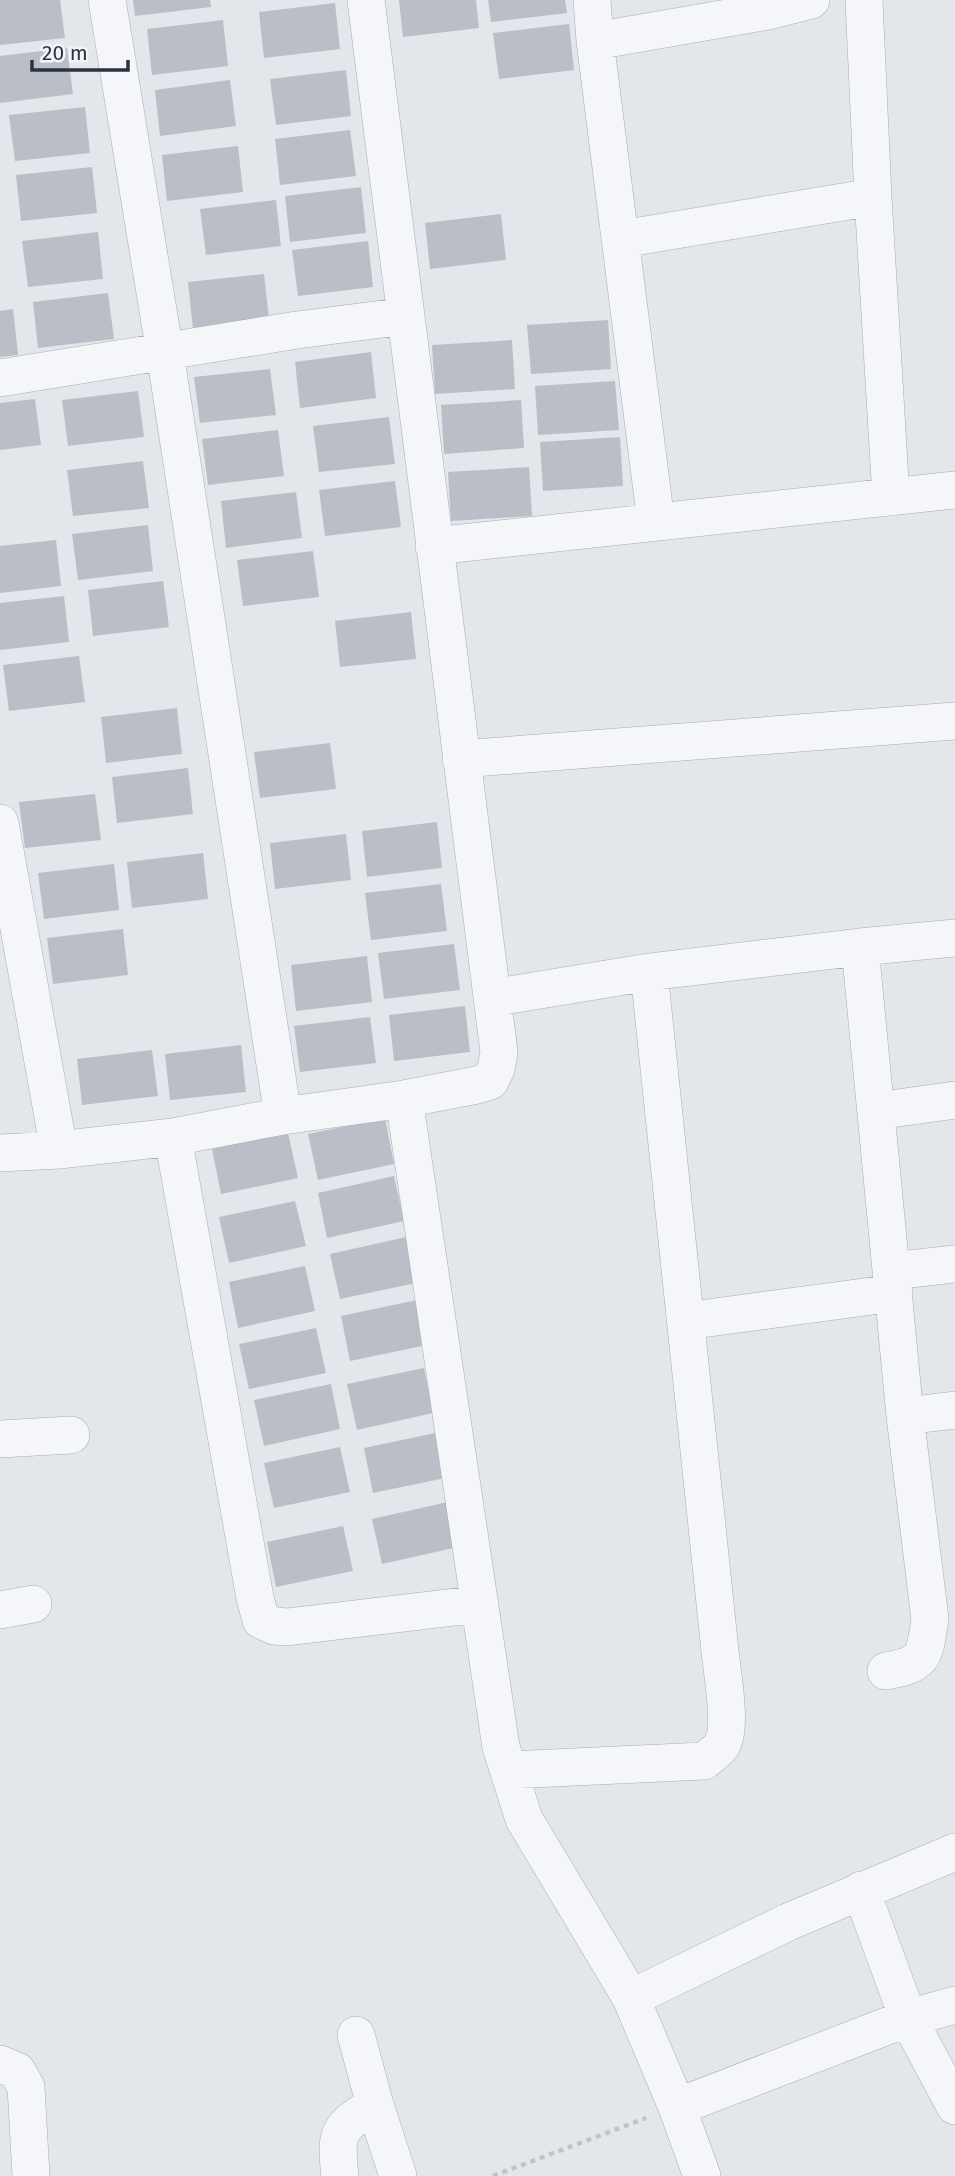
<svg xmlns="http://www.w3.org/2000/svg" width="955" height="2176" viewBox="0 0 955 2176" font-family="'Fira Sans',sans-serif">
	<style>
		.building { fill: #babfc7 }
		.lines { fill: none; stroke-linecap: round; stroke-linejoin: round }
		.street-casing { stroke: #a8adb4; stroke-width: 38 }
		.path { stroke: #c0c3c9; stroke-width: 4.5; stroke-dasharray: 5 5; stroke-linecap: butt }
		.street { stroke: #f5f6f9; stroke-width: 37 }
	</style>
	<rect width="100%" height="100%" fill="#e3e6ea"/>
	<path class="building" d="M0,0H60L65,38L0,45Z
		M133,0H210L211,7L135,16Z
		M399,0H476L479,28L403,37Z
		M488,0H565L567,13L491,22Z
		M335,3L340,49L264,58L259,12Z
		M223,20L228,66L152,75L147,29Z
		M569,24L574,70L499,79L493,33Z
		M67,48L73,94L0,103V56Z
		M346,70L351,116L276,125L270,79Z
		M230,80L236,126L160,136L155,90Z
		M85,107L90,153L15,161L9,115Z
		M350,130L356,176L280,185L275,139Z
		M238,146L243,192L167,201L162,155Z
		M92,167L97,213L21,221L16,175Z
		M361,187L366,233L290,242L285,196Z
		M276,200L281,246L206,255L200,209Z
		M501,214L506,260L430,269L425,223Z
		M98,232L103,279L28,287L22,241Z
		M368,241L373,287L298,296L292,250Z
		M264,274L269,320L193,329L188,282Z
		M108,293L114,339L38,348L33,302Z
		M13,309L18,355L0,357V311Z
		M608,320L611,369L531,374L527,325Z
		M512,340L515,389L435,394L432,345Z
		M371,352L376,398L300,408L295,362Z
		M270,369L276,415L200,423L194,377Z
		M615,381L619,430L538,435L535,386Z
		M138,391L144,437L68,446L62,400Z
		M35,399L41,445L0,450V403Z
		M521,400L524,448L444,454L441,405Z
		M389,417L395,464L319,472L313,426Z
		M278,430L284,476L208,485L202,439Z
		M620,437L623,486L543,491L540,442Z
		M143,461L149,508L73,516L67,470Z
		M529,467L532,516L451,521L448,472Z
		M395,481L401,527L325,536L319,490Z
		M296,492L302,538L226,548L221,501Z
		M148,525L153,571L78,580L72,534Z
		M56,540L61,586L0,593V546Z
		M313,551L319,597L243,606L237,560Z
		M163,581L169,627L93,636L88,590Z
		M64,596L69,642L0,650V603Z
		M411,612L416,659L340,667L335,621Z
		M79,656L85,702L9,711L3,665Z
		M177,708L182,754L106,763L101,717Z
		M330,743L336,789L260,798L254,752Z
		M188,768L193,814L117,823L112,777Z
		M95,794L101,840L25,848L19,802Z
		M437,822L442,868L367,877L362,831Z
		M346,834L351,880L275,889L270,843Z
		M203,853L208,899L132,908L127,862Z
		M114,864L119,910L44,919L38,873Z
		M441,884L447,931L371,940L365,893Z
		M123,929L128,975L53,984L47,938Z
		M454,944L460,990L384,999L378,953Z
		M367,956L372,1002L296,1011L291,965Z
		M465,1006L470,1052L394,1061L389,1015Z
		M370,1017L376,1063L300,1072L294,1026Z
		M241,1045L246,1092L170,1100L165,1054Z
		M152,1050L158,1096L82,1105L77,1059Z
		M385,1118L394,1164L318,1180L308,1134Z
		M288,1133L298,1178L221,1194L212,1149Z
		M394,1176L404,1221L327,1238L318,1193Z
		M295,1201L306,1246L229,1263L219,1217Z
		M406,1237L416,1283L340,1299L330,1254Z
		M305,1266L315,1311L238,1328L229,1282Z
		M417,1300L427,1345L350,1361L341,1316Z
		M316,1328L326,1373L249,1389L239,1344Z
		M424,1368L433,1413L357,1430L347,1384Z
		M331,1384L340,1429L264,1446L254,1400Z
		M440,1432L450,1477L373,1493L364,1448Z
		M340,1447L350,1492L274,1508L264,1463Z
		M448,1502L458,1547L382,1564L372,1519Z
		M343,1526L353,1571L276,1587L267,1542Z"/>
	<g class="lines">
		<defs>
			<path id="street" d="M592,0L595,41L656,522
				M864,0L873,197L891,497
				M595,41L768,11L811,0
				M622,239L873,197
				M0,378L297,330L406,316
				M434,546L955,490
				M461,759L955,721
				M0,823L59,1150
				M860,947L905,1416L930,1619C924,1657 926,1664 886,1671
				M492,998L649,972L860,947L955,938
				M404,1099L501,1747L524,1819L631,1998L677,2107L702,2176
				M876,1111L955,1100
				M283,1116L404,1099L477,1085L490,1081L496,1069L499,1052L366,0
				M173,1137L255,1598L261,1620L274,1626L287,1627L480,1604
				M0,1153L59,1150L173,1137L283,1116L165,353L107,0
				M892,1271L955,1264
				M686,1321L894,1293
				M905,1416L955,1410
				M0,1439L71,1435
				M0,1610L33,1604
				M509,1770L704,1761C709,1757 717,1752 721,1746C733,1729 722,1673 720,1651L649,972
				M861,1890L908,2018L955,2106
				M631,1998L788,1922L955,1852
				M356,2035L375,2105L398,2176
				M0,2064L17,2071L26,2087L31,2176
				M677,2107L908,2018L955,2005
				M340,2176C335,2133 337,2127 375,2105"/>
		</defs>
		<use href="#street" class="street-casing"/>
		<path class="path" d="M493,2176L646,2118"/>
		<use href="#street" class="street"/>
	</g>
	<path d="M32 60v10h96v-10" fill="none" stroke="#2b3342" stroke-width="3.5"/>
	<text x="42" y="60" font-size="21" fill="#2b3342" stroke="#f2f4f8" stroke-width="5" paint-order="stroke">20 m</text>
</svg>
